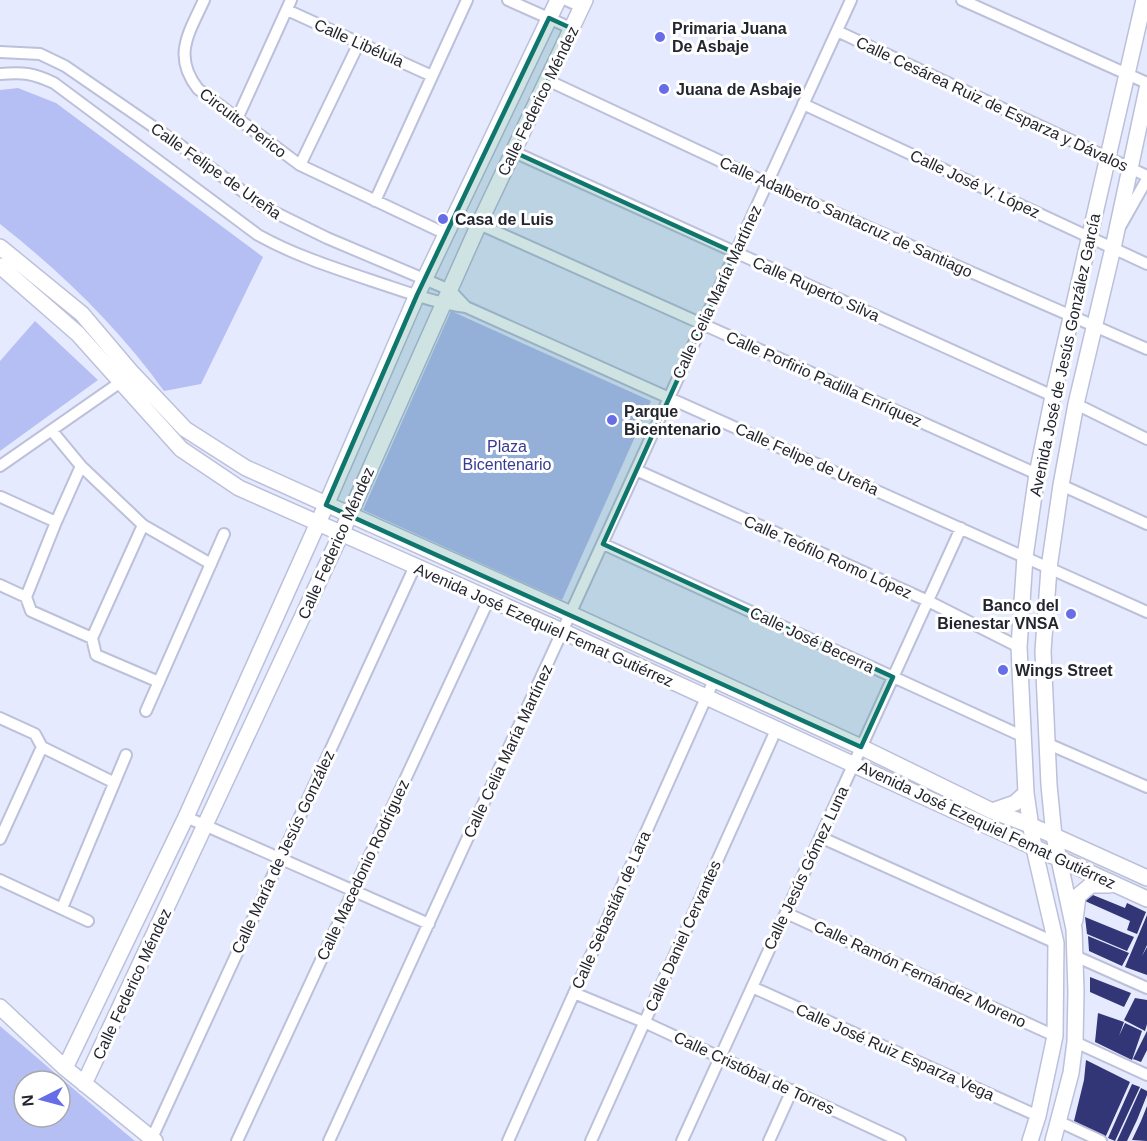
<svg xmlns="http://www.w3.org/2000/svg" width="1147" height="1141" viewBox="0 0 1147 1141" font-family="Helvetica,sans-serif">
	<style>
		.green { fill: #b6bff4; fill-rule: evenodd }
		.building { fill: #323576 }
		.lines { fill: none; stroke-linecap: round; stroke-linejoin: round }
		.street-casing { stroke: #bcc0da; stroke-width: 14 }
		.secondary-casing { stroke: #bcc0da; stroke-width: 18 }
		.street { stroke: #fff; stroke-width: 10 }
		.secondary { stroke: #fff; stroke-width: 15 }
		.marked { fill: #0f766e; fill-opacity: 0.2; stroke: #0f766e; stroke-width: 4.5; stroke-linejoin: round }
		.poi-dot { fill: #676de6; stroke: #fff; stroke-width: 2 }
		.labels { text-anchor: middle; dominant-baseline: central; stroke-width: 6; stroke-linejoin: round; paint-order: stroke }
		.poi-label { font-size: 16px; font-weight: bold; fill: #24262f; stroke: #fff; text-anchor: start }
		.street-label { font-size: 16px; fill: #24262f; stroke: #fff }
		.park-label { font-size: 16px; fill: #393b91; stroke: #fff }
	</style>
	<rect width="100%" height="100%" fill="#e6eaff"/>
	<path class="green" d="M18,88L56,103L263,257L201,384L164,391C118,327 62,273 0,224V90Z
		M451,311L651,401L562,600L363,510Z
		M35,321L98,380L0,451V361Z
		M0,1026L124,1132L135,1141H0ZM24,1081H60V1117H24Z"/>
	<path class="building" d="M1093,895L1125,908L1127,903L1146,912L1137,934L1127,930L1130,921L1085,901Z
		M1147,915V945L1142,956L1147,947V975L1125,967Z
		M1085,917L1134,937L1127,951L1087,934Z
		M1088,936L1129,953L1122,966L1089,951Z
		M1090,977L1131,993L1124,1007L1090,992Z
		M1135,998L1147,1000V1024L1145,1031L1124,1020Z
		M1098,1013L1124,1022L1119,1036L1125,1023L1142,1031L1132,1060L1095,1042Z
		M1147,1031V1050L1141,1062L1133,1059Z
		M1086,1060L1130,1082L1105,1138L1074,1121L1084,1080Z
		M1132,1084L1140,1087L1115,1141L1108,1138Z
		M1141,1088L1147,1091V1095L1137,1120L1127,1141H1117Z
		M1147,1106V1141L1132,1140L1141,1121Z"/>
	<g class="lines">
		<defs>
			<path id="street" d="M204,0C189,33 172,56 198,89L300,165L446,234
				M508,0L573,29
				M566,0L582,7
				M962,0L1147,83
				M287,10L432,76
				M837,31L1147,176
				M0,52L40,54L65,66L177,143L264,207L327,238L450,290L466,307
				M0,74C23,72 33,73 54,83L258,235C294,255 334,268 373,281C404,291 434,303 466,307L1147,612
				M547,80L767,183L1147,349
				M803,104L1147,264
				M237,119L291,0
				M514,152L1053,396
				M300,165L359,43
				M375,201L467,0
				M479,224L1037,474
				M1121,225L1147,179
				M1076,404L1147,439
				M52,431L81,466L143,525L211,564
				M0,466L125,379
				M81,466L56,522L26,597L31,611L92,638L96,655L159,682
				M636,470L928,601L1019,647
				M1061,485L1147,524
				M1,497L56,522
				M603,544L1022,736
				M0,585L26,597
				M92,638L143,525
				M146,711L224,534
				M0,718L35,734L42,747L113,782
				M1046,743L1147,787
				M186,817L429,924
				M820,837L1056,943
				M0,839L42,747
				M0,880L88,921
				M62,908L126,755
				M786,913L1055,1036
				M1075,956L1147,988
				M752,987L1038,1116
				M574,993L644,1022L900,1141
				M1075,1042L1147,1075
				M1060,1122L1101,1141
				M152,1138L415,566
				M237,1141L489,599
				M329,1141L851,0
				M508,1141L714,680
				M591,1141L776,730
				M682,1141L961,528
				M769,1141L792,1090"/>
			<path id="secondary" d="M0,247L82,314L132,373L185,429L246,468L571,614L861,747L992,811L1030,825L1147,878
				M0,266L78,334L181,449L239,488L562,631L1147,899
				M992,811L1015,803L1026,793
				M1075,920L1078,896L1091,885H1109
				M0,1007L65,1068L155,1141
				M65,1068L186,817L326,505L417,295L558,0
				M84,1084L341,534L479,224L585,0
				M1030,1141L1038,1116L1055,1036L1056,943L1034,848L1026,793L1019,647L1025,557L1037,474L1053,396L1144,0
				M1053,1141L1071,1073L1075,1042L1076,992L1074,929L1054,836L1049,785L1043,651L1049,568L1061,485L1076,404L1113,248L1147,89"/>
		</defs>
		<use href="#street" class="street-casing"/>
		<use href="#secondary" class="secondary-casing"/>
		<use href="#street" class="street"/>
		<use href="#secondary" class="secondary"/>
	</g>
	<path class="marked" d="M549,18L573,29L514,152L735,253L603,544L893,677L861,747L326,505L417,295Z"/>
	<g class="poi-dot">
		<circle cx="660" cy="37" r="6"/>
		<circle cx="664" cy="89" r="6"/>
		<circle cx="443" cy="219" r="6"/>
		<circle cx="612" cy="420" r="6"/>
		<circle cx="1071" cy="614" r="6"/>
		<circle cx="1003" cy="670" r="6"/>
	</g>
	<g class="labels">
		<g class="poi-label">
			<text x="672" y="28">Primaria Juana<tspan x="672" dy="18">De Asbaje</tspan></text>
			<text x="676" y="89">Juana de Asbaje</text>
			<text x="455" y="219">Casa de Luis</text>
			<text x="624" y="411">Parque<tspan x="624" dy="18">Bicentenario</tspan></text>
			<text x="1059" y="605" text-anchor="end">Banco del<tspan x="1059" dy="18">Bienestar VNSA</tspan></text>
			<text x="1015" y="670">Wings Street</text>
		</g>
		<g class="street-label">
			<text transform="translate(359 43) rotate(24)">Calle Libélula</text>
			<text transform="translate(538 101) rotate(-64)">Calle Federico Méndez</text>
			<text transform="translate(992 104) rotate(25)">Calle Cesárea Ruiz de Esparza y Dávalos</text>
			<text transform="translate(243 123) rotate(37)">Circuito Perico</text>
			<text transform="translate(216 171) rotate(35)">Calle Felipe de Ureña</text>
			<text transform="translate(975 184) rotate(25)">Calle José V. López</text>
			<text transform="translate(846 217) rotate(24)">Calle Adalberto Santacruz de Santiago</text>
			<text transform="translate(816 289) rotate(24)">Calle Ruperto Silva</text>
			<text transform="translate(717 292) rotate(-65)">Calle Celia María Martínez</text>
			<text transform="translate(1065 355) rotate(-78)">Avenida José de Jesús González García</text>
			<text transform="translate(824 379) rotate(24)">Calle Porfirio Padilla Enríquez</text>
			<text transform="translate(807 459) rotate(24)">Calle Felipe de Ureña</text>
			<text transform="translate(336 543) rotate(-66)">Calle Federico Méndez</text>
			<text transform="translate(828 557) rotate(24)">Calle Teófilo Romo López</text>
			<text transform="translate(544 625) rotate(24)">Avenida José Ezequiel Femat Gutiérrez</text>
			<text transform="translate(812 640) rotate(25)">Calle José Becerra</text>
			<text transform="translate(508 751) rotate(-65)">Calle Celia María Martínez</text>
			<text transform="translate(987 825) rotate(25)">Avenida José Ezequiel Femat Gutiérrez</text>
			<text transform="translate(283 852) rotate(-65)">Calle María de Jesús González</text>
			<text transform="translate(806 868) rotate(-65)">Calle Jesús Gómez Luna</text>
			<text transform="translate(363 870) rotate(-65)">Calle Macedonio Rodríguez</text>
			<text transform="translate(611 910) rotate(-66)">Calle Sebastián de Lara</text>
			<text transform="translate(683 936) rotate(-66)">Calle Daniel Cervantes</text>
			<text transform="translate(920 974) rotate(25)">Calle Ramón Fernández Moreno</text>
			<text transform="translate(132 984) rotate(-65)">Calle Federico Méndez</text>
			<text transform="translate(895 1052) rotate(24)">Calle José Ruiz Esparza Vega</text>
			<text transform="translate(754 1073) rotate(25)">Calle Cristóbal de Torres</text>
		</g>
		<g class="park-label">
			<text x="507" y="446">Plaza<tspan x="507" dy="18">Bicentenario</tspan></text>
		</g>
	</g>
	<g transform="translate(42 1099) rotate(264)"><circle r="28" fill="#ffffff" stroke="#a7a8ac" stroke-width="1.5"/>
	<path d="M0-4.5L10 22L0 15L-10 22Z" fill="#676de6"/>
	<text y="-9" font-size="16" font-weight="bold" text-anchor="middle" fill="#24262f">N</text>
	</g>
</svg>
